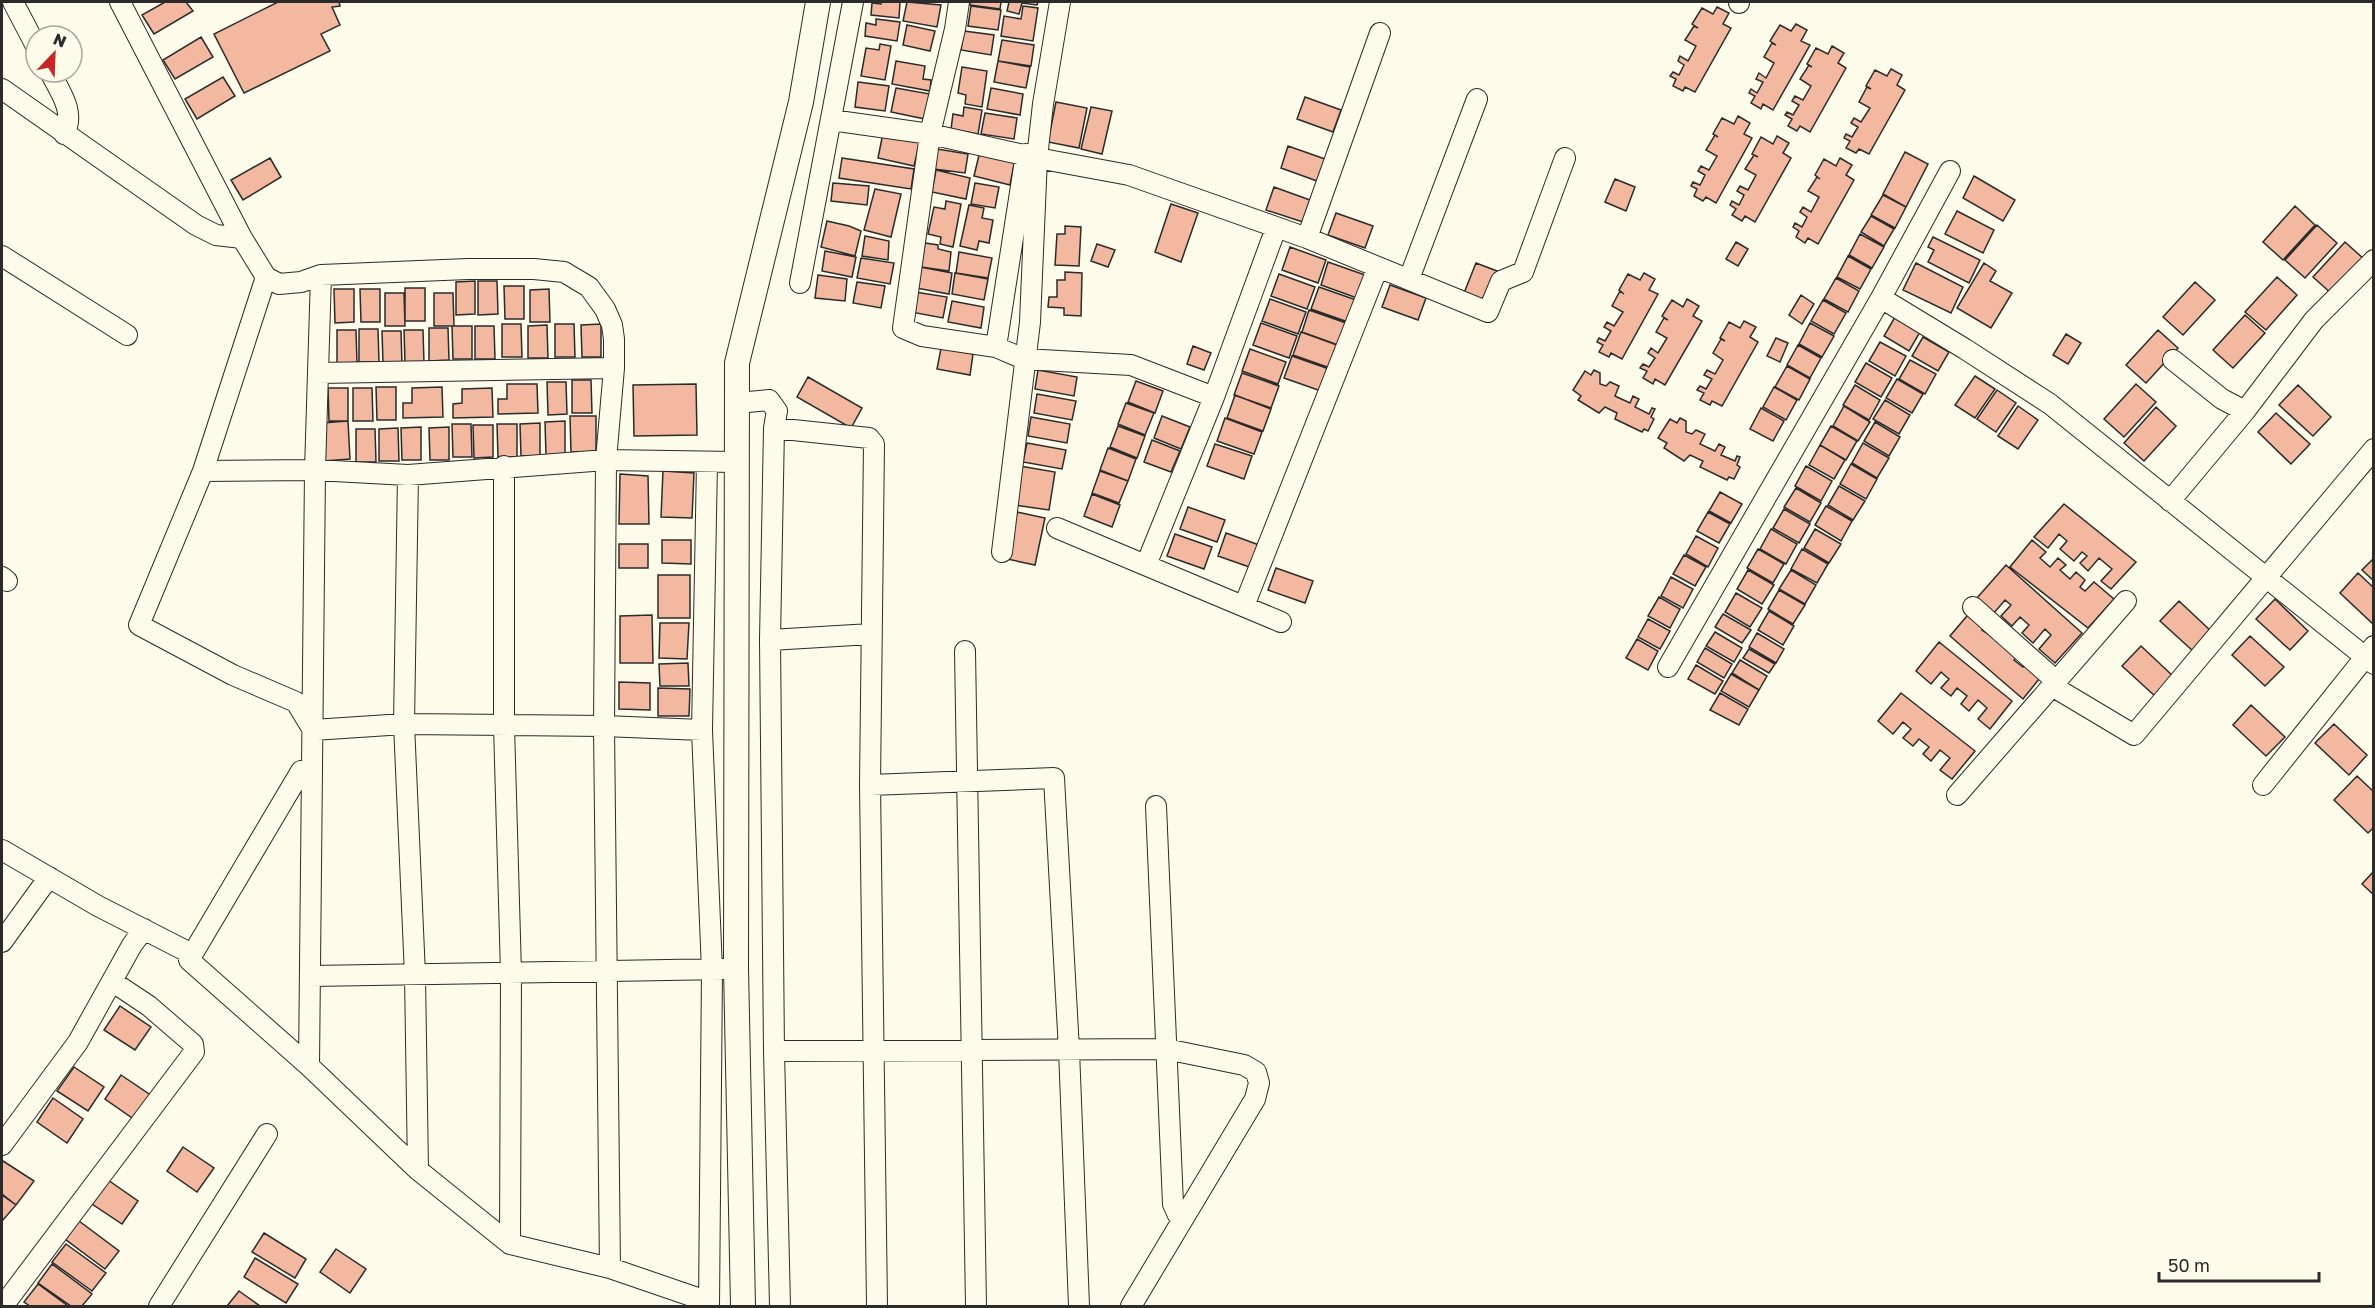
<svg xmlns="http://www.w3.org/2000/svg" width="2375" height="1308" viewBox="0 0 2375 1308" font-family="'Golos Text',sans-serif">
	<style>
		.building { fill: #f2b8a0; stroke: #2b2b2b; stroke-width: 1.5 }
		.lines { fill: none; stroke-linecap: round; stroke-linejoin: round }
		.minor-casing { stroke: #2b2b2b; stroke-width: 22 }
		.tertiary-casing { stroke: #2b2b2b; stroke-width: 26 }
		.minor { stroke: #fdfbea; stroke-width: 20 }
		.tertiary { stroke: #fdfbea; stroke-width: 24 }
	</style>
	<rect width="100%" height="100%" fill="#fdfbea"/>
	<path class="building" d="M165,2H186L193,11L154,34L142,15Z
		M278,2H339L340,6L332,7L340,25L321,34L330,51L244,93L214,34Z
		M881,2H900L899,18L871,15L872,3L881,4Z
		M907,2L941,5L937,27L903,21Z
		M970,2H1001L1000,9L970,5Z
		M1009,2H1038L1037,5L1022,3L1019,14L1007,11Z
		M971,6L1001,10L998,30L968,26Z
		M1023,6L1038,8L1033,41L1001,36L1004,16L1021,19Z
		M1717,7L1729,13L1723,24L1731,28L1695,92L1685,87L1683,91L1673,86L1676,79L1670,76L1673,72L1679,75L1684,65L1678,61L1680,56L1688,61L1696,46L1685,40L1694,26L1698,28L1692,24L1702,8L1713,14Z
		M876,19L900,22L897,41L865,36L866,23L876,25Z
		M1796,24L1807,30L1801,41L1810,45L1773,110L1763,104L1761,109L1751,103L1755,96L1749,93L1751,89L1757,93L1763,82L1756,79L1759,73L1766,78L1774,63L1764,57L1772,43L1776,45L1770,41L1780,25L1791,31Z
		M907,25L935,31L930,51L903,45Z
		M964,31L994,35L991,55L961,50Z
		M201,37L213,57L175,79L163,60Z
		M1002,40L1034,45L1031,66L998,61Z
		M880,44L891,46L885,80L861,76L866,48L879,50Z
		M1832,46L1844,53L1838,63L1846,68L1810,132L1800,126L1797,131L1788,126L1792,119L1785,115L1787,112L1793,115L1799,105L1792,101L1795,96L1803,100L1811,86L1800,79L1809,65L1812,67L1807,64L1816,48L1828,54Z
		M896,61L925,66L923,79L931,80L930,91L892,84Z
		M998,61L1030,67L1026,88L994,82Z
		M962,67L987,71L982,107L965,104L966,95L958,93Z
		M1891,69L1902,75L1897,85L1905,90L1869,154L1859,149L1856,153L1846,148L1850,141L1844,138L1846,134L1852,137L1858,127L1851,123L1854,118L1861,122L1870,108L1859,102L1867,87L1871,89L1866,86L1875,70L1887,76Z
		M223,77L235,96L197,119L185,99Z
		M858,82L889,86L885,111L855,107Z
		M896,88L930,94L925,119L891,112Z
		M991,88L1023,94L1020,115L987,109Z
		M1305,97L1341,110L1333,132L1297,119Z
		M1056,102L1087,108L1079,148L1048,142Z
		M964,107L982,110L978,134L951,129L953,114L963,116Z
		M1091,107L1112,111L1102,154L1081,149Z
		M985,113L1017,118L1014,139L981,134Z
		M1738,116L1750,123L1744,134L1752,138L1716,203L1706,197L1703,201L1694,196L1697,189L1691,186L1693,182L1700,185L1705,175L1698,171L1701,166L1709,170L1717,156L1706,150L1715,135L1718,137L1713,134L1722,118L1734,124Z
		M883,133L920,141L914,166L878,158Z
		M1777,136L1789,143L1783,153L1791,158L1755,222L1745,216L1742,221L1732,215L1736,209L1730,205L1732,201L1739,205L1744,195L1737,191L1740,186L1748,190L1756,175L1745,169L1754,155L1758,157L1752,154L1761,137L1773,144Z
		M1288,146L1325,159L1317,181L1281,168Z
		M937,149L968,154L965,173L934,169Z
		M980,151L1015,159L1010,185L974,176Z
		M1905,152L1928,164L1906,207L1883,194Z
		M270,158L281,177L243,200L231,180Z
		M842,158L914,169L911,189L839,178Z
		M1840,158L1852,165L1846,175L1854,180L1818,244L1808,238L1805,243L1796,237L1799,231L1793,227L1795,223L1802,227L1807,217L1800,212L1803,207L1811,212L1819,197L1808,191L1817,177L1820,179L1815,175L1824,159L1836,166Z
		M936,170L970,178L966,199L932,192Z
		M1974,176L2015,200L2003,221L1963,198Z
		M1615,179L1635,187L1626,211L1605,202Z
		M833,183L869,186L867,205L831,201Z
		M975,183L999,187L995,208L971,204Z
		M1274,187L1310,200L1303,222L1266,210Z
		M875,189L901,194L891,237L864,230Z
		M1883,195L1906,207L1895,228L1871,215Z
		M946,201L961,204L953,247L940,244L941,237L928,234L934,207L945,209Z
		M1171,204L1198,213L1181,262L1155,252Z
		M969,205L984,208L982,218L993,220L989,243L979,241L977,250L960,246Z
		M2295,206L2315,225L2283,260L2263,242Z
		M1957,211L1994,230L1983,253L1945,234Z
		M1336,213L1373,226L1365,248L1328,235Z
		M1871,216L1894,229L1884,246L1861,232Z
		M827,221L849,226L861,231L855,256L821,247Z
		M2317,225L2337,243L2305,278L2285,260Z
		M1065,226L1081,227L1079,266L1055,265L1057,234H1065Z
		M1860,234L1884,247L1872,268L1849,255Z
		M865,236L889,241L888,260L862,256Z
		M1933,237L1980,260L1969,283L1928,262L1934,250L1928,247Z
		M1736,242L1748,249L1738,266L1726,259Z
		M2345,242L2365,260L2333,295L2313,277Z
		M925,243L938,245V249L951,252L949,271L921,267Z
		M1097,244L1115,250L1108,267L1091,261Z
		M1290,247L1326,260L1318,283L1282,270Z
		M825,251L856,257L852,277L822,271Z
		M959,252L992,258L988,278L956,273Z
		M1848,256L1871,269L1860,289L1837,277Z
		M861,258L894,263L890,284L857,278Z
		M1328,262L1365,275L1357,298L1321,285Z
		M1476,263L1497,271L1484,301L1464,293Z
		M1916,263L1963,287L1951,313L1903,290Z
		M1984,263L1996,271L1990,281L2012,293L1991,328L1957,308Z
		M920,267L952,273L949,294L916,288Z
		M1065,272L1082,273L1081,316L1064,315V308L1048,307L1049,297H1057V280H1065Z
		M955,273L988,279L984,300L952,294Z
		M1644,273L1655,279L1649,290L1658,294L1622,359L1611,353L1609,357L1599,352L1603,345L1597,342L1599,338L1605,341L1611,331L1604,327L1607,322L1614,326L1623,312L1612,306L1620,291L1624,294L1619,290L1628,274L1640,280Z
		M1279,274L1315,287L1307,309L1271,296Z
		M818,275L847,279L845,301L815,298Z
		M2277,277L2297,295L2266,330L2245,312Z
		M1836,278L1859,291L1848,312L1824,299Z
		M475,281V314L456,315V282Z
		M478,281H497L498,314L478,315Z
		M857,282L885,286L881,308L853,303Z
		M2195,282L2215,300L2183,335L2163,317Z
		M1390,285L1426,298L1418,320L1382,307Z
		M504,286H524V319H505Z
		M1319,287L1356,300L1348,322L1311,309Z
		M405,288H425V321H405Z
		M334,289H354V322L335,323Z
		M360,289H380V322H361Z
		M549,289L550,322H530V290Z
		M915,292L947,297L943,318L911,312Z
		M385,293H404L405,326H385Z
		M434,293H453L454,326H434Z
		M1801,295L1814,304L1802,324L1789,315Z
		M1270,299L1306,312L1298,334L1262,321Z
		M1687,299L1699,306L1693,316L1702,321L1665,385L1655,379L1653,384L1643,378L1647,371L1640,368L1643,364L1649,367L1655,358L1648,353L1651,348L1658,353L1667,338L1656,332L1664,318L1668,320L1662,316L1672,300L1683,307Z
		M1823,300L1846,313L1834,334L1811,321Z
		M952,301L984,307L981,328L948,322Z
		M1309,310L1346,323L1338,345L1302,332Z
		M2245,315L2265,333L2233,368L2213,350Z
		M1895,317L1920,332L1909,351L1884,336Z
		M1744,321L1756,327L1750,337L1758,342L1722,406L1712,401L1710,405L1700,400L1704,393L1697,390L1700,386L1706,389L1712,379L1704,375L1707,370L1715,374L1723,360L1713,353L1721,339L1725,341L1720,338L1729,322L1740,328Z
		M1261,323L1297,336L1289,358L1253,345Z
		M1810,323L1834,336L1822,357L1799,344Z
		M502,324H521L522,357H502Z
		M555,324H574L575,357H555Z
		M601,324V357H582L581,325Z
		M547,325L548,358H528V326Z
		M452,326H472V359H453Z
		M475,326H494L495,359H475Z
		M429,328H448L449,360L429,361Z
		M359,329H378L379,362H359Z
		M337,330H356L357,363H337Z
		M404,330H423L424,363H405Z
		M2158,330L2178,348L2146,383L2126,365Z
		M382,331H401L402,364H383Z
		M1301,332L1337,345L1330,368L1293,355Z
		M2066,334L2081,343L2068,364L2053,355Z
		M1923,337L1949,352L1938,371L1912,356Z
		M1776,338L1788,343L1780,362L1767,356Z
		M1880,342L1906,356L1895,376L1869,361Z
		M1798,345L1821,358L1810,378L1787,365Z
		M1193,346L1211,353L1204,370L1187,364Z
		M941,348L973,354L970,375L937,369Z
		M1250,349L1286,362L1278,384L1242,371Z
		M1292,356L1329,369L1321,391L1284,378Z
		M1910,360L1936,374L1925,394L1899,379Z
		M1866,363L1892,378L1881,397L1855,382Z
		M1787,366L1810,379L1799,400L1775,387Z
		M1038,370L1077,377L1074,396L1035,389Z
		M1594,370L1600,373V384L1606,386L1610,382L1619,386L1615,396L1630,403L1633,396L1639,399L1635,407L1649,414L1652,408L1655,409L1651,417L1654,419L1648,431L1644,429L1642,432L1615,419L1617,413L1605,407L1599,413L1578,400L1581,396L1573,390L1585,371L1591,375Z
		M1242,373L1279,386L1271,408L1234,395Z
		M1975,376L1995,389L1975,418L1955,405Z
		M808,377L862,408L851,428L797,397Z
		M1897,379L1923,394L1912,413L1886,398Z
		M572,380H591L592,413H572Z
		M1136,381L1163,391L1155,413L1128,402Z
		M547,382H566L567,414L548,415Z
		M507,384H537L538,413L498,414V399H507Z
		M696,384L697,435L634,436L633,385Z
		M2136,384L2156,402L2124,437L2104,419Z
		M1855,385L1880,400L1869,420L1843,405Z
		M2298,385L2331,417L2313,436L2279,405Z
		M376,387H396V420H377Z
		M442,387L443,417L403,418V403H412V388Z
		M1774,387L1797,400L1786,420L1763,407Z
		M328,388H348V421H329Z
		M353,388H372L373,421H353Z
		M492,388L493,417L453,418V404L462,403V389Z
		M1997,390L2016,403L1996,432L1977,419Z
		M1037,394L1076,401L1072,420L1034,413Z
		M1235,395L1271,409L1263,431L1227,418Z
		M1885,400L1910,415L1899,434L1873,419Z
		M1126,403L1154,413L1145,435L1118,424Z
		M1844,406L1870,422L1858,441L1833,426Z
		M2018,406L2038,420L2018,449L1998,436Z
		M2156,407L2176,426L2144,461L2124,443Z
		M1761,408L1784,421L1773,441L1750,429Z
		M2276,413L2310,444L2291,464L2258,432Z
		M570,416H596V452H571Z
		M1162,416L1190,427L1181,449L1154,438Z
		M1031,417L1070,424L1067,443L1028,436Z
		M1225,418L1262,432L1254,454L1217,441Z
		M1680,418L1686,421V432L1692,434L1696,430L1705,434L1700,444L1715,451L1719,444L1725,447L1721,455L1735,461L1737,456L1740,457L1737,465L1740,467L1734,479L1729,477L1727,480L1700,467L1703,461L1690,455L1684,461L1664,448L1667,443L1658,438L1670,419L1677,423Z
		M348,421L350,459L324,461L322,423Z
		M565,421V454L546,455L545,422Z
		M1875,422L1900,437L1889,456L1864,441Z
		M540,423V456H521L520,424Z
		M452,424H471L472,457H453Z
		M497,424H517V457H498Z
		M473,425H493V457L474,458Z
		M1118,426L1145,436L1137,458L1110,447Z
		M1831,426L1857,441L1846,460L1820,445Z
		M421,427V460H402L401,428Z
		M449,427V460H430L429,428Z
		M398,428L399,461H379V429Z
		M356,429H375L376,462H356Z
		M1152,440L1180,451L1171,472L1144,462Z
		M1027,443L1066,450L1062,469L1023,462Z
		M1863,443L1889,458L1877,478L1852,463Z
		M1215,444L1252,456L1244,479L1207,466Z
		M1820,445L1845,460L1834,479L1809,465Z
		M1108,448L1136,459L1128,481L1100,470Z
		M1851,464L1877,479L1866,499L1840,484Z
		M1020,466L1055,472L1049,510L1014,505Z
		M1806,466L1832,481L1821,501L1795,486Z
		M663,471L694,473L692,518L661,517Z
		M1100,471L1128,481L1119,503L1092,493Z
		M620,474L648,476L649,524H619Z
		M1839,486L1865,501L1853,520L1828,505Z
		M1796,488L1821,503L1810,522L1784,507Z
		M1720,492L1742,504L1731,523L1709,511Z
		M1092,494L1120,505L1112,527L1084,516Z
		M2064,504L2136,562L2111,589L2101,581L2112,569L2099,558L2088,571L2080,563L2087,556L2082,552L2074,561L2060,549L2067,541L2059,534L2048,548L2034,537Z
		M1826,506L1852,521L1841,541L1815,525Z
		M1188,507L1225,520L1217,542L1180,529Z
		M1784,509L1810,524L1799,543L1773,528Z
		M1017,512L1045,518L1035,565L1007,559Z
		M1708,512L1730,524L1719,543L1697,531Z
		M1771,529L1797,544L1786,564L1760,549Z
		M1815,529L1841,544L1829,563L1804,548Z
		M1226,533L1262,546L1255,569L1218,556Z
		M1175,534L1212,547L1204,569L1167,556Z
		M1696,536L1718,548L1708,567L1686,554Z
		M662,540H691V564L662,563Z
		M2032,540L2046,552L2040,558L2050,567L2058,558L2066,565L2060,570L2070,579L2076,572L2085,580L2080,587L2085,591L2094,582L2114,599L2088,628L2010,567Z
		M619,544H648V568H619Z
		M1758,549L1784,564L1773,583L1747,568Z
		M1802,549L1828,564L1817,583L1791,569Z
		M1684,555L1706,567L1695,586L1673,574Z
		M2374,558V581L2362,570Z
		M2006,565L2082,633L2055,663L2039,649L2051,635L2045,629L2033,643L2022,633L2029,625L2020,617L2012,626L2001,616L2011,605L2005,600L1994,613L1977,598Z
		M1276,568L1313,581L1305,603L1268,590Z
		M1748,570L1774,585L1762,604L1737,589Z
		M1791,570L1816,585L1805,604L1779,589Z
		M2358,573L2374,588L2373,624L2340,593Z
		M658,575H690V618H658Z
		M1671,577L1693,589L1683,608L1661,596Z
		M1779,590L1805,605L1793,624L1768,609Z
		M1736,593L1762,608L1750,627L1725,612Z
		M1659,597L1680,609L1670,628L1648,616Z
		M2275,599L2308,631L2290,650L2256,619Z
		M2179,601L2212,632L2194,652L2160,621Z
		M1972,610L1988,623L1982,630L1988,634L1993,627L2018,655L2014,660L2023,667L2028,661L2043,674L2023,699L1950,636Z
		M1769,611L1794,626L1783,645L1758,630Z
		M1723,614L1751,630L1742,643L1715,627Z
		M652,615L653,663H620V616Z
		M1648,619L1670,631L1660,649L1638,637Z
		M660,623H689L687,659L659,658Z
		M1715,632L1742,648L1734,662L1706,646Z
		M1757,633L1784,649L1776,663L1749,647Z
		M2250,636L2284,667L2265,686L2232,655Z
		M1637,639L1658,651L1648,670L1626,658Z
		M1939,642L2012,701L1990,729L1978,719L1987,708L1978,700L1969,711L1961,704L1967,696L1957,688L1951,696L1941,688L1949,679L1941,672L1931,684L1916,671Z
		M2141,646L2174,677L2156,697L2122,666Z
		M1705,648L1732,664L1724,678L1697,662Z
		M1749,649L1775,664L1769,673L1743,658Z
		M1740,660L1767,676L1759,690L1732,673Z
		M688,663L689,686H660L659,664Z
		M1696,665L1723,681L1715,694L1688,679Z
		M1731,674L1759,690L1749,707L1721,691Z
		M619,682L650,683V710L619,709Z
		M658,688L690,689L689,716H658Z
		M1720,693L1748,709L1739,725L1710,710Z
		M1901,693L1975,751L1952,779L1940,770L1950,758L1940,750L1931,761L1923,754L1929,747L1919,739L1913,746L1903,738L1911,729L1903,722L1893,734L1878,721Z
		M2251,705L2285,737L2266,756L2233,725Z
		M2334,724L2367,755L2349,775L2315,743Z
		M2357,776L2374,792V827L2368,833L2334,800Z
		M2374,871V895L2362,884Z
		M120,1006L151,1027L135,1050L104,1030Z
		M74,1067L104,1087L88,1111L57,1091Z
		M121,1075L152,1096L135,1120L105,1099Z
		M53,1098L83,1119L67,1143L37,1122Z
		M183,1147L214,1168L197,1192L167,1171Z
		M3,1161L34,1181L16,1205L2,1194V1163Z
		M108,1180L138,1201L122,1224L92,1204Z
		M2,1195L16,1205L3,1220L2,1219Z
		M79,1221L119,1251L105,1269L65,1239Z
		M264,1233L306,1259L295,1278L252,1252Z
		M66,1244L106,1273L92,1291L52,1262Z
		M336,1249L366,1269L350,1293L320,1272Z
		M255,1258L298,1284L286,1303L244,1277Z
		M52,1264L92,1294L82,1306H71L38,1283Z
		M38,1284L68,1306H30L24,1302Z
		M239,1291L260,1306H227Z"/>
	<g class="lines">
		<defs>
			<path id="minor" d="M13,2L36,46
				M120,2L242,238L266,277L279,284L301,282L321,275L468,269H534L564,272L589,287L605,309L612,325L614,339V368L606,460L604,726L610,1268
				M959,2L955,29L930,134L903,328L922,336L996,347L1024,359L1131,365L1214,397
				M1739,3V2
				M50,72C60,92 76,112 64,134
				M2,89L196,225L216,235L242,238
				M831,120L930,134L1037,158L1129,175L1307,238L1488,312L1501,281L1523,272L1565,158
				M1307,238L1380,33
				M2,256L127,335
				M1409,279L1477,99
				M800,283L853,2
				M1881,298L1965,349L2050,404L2374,664
				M996,347L1026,154
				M2173,360L2222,399L2245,411
				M319,373L614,368
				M738,403L769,400L777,411L774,428L770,640L774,1051L780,1306
				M774,428L869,438L874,444L870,785L877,1306
				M707,463L702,730L712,970L709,1306
				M504,466V726L511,973L510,1244
				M203,471L266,277
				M408,475L404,724L415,975L418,1170
				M2170,501L2245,411L2314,320L2374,260
				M1057,528L1281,622
				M1002,552L1030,322L1037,158L1043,104L1060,2
				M1146,565L1214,397L1276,228
				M2,577L7,581
				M1244,606L1378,267
				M1973,607L2055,680L2057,689L2134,735L2374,449
				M770,640L871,634
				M965,651L976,1306
				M1668,667L1881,298L1950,171
				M702,730L604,726L404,724L313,730L296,702L233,675L139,625L203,471L315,470L408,475L606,460L735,462
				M312,768L301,771L189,960L309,1066L418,1170L510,1244L610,1268L709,1302
				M870,785L1054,778L1069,1050L1079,1306
				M2263,785L2374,646
				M1957,795L2126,601
				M1156,806L1173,1204L1178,1215L1183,1219
				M2,850L98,906L192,954
				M2,942L49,877
				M311,976L725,969
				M774,1051L1166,1049L1244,1065L1256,1072L1259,1083L1255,1099L1131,1306
				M309,1066L315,470L321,275
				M2,1145L78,1042L132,945L144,929
				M3,1306L194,1052L193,1044L149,1006L113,982
				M159,1306L267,1134"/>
			<path id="tertiary" d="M743,1306L736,968L737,363L801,102L818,2"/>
		</defs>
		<use href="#minor" class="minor-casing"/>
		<use href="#tertiary" class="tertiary-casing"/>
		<use href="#minor" class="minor"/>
		<use href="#tertiary" class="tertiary"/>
	</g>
	<rect width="2375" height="1308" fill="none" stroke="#2b2b2b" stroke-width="6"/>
	<g transform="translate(54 54) rotate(23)"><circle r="28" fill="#fdfbea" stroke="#a9a89e" stroke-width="1.5"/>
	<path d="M0-4.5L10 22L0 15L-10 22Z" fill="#c62828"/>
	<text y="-9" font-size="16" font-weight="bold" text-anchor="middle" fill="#2b2b2b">N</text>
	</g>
	<path d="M2159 1272v9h160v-9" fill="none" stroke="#2b2b2b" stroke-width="3"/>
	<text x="2168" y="1272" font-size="18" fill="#2b2b2b" stroke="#fdfbea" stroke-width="4.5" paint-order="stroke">50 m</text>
</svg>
